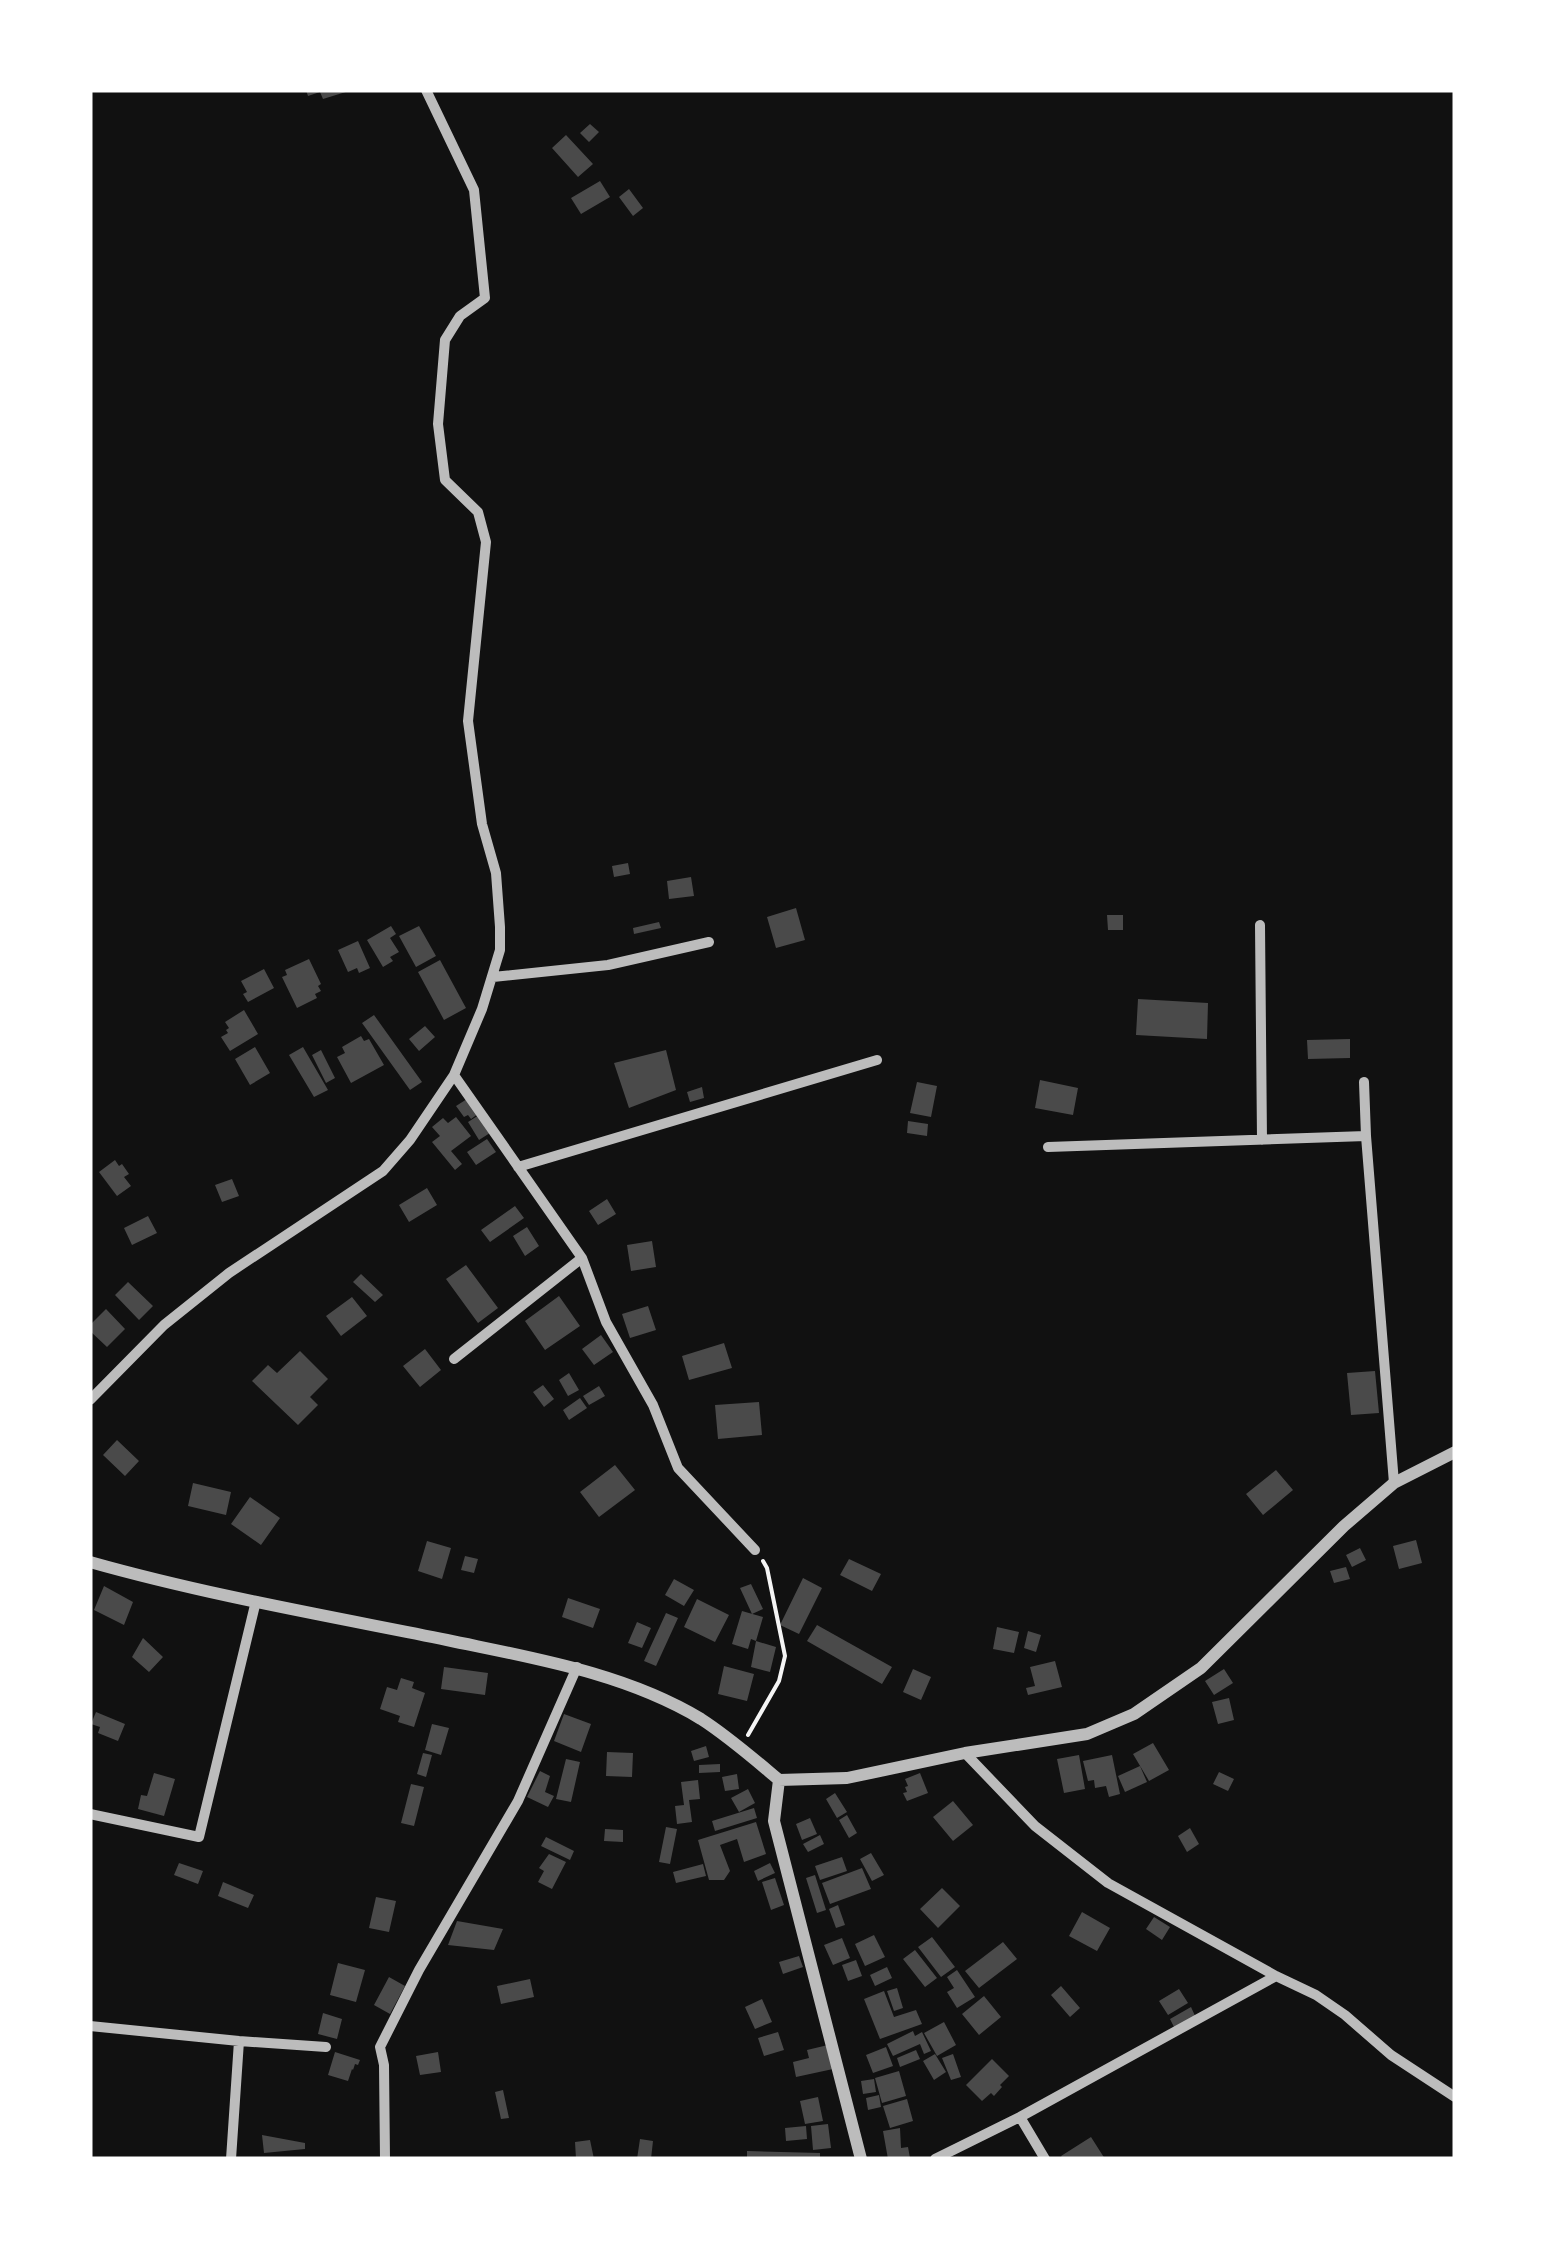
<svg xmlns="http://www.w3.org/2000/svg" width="1545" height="2249" viewBox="0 0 1545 2249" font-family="'Archivo Narrow',sans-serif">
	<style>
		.building { fill: #4a4a4a }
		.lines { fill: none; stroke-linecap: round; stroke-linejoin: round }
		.path { stroke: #f5f5f5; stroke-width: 4 }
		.minor { stroke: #bcbcbc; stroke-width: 10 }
		.tertiary { stroke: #bcbcbc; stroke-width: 12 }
	</style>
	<rect width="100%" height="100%" fill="#111"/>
	<path class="building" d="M306,90H349V91L323,99L320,92L308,96Z
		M590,124L599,132L589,142L580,133Z
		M566,135L593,164L578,177L552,148Z
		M600,181L610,197L581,214L571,198Z
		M629,189L643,208L633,216L619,197Z
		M628,863L630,874L614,877L612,866Z
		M691,877L694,896L669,899L667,881Z
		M796,908L805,940L776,948L767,917Z
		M1107,915H1123V930H1108Z
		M659,922L661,928L634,934L633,928Z
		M391,926L396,934L390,938L399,952L390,957L393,961L383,967L367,940Z
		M419,926L436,956L416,967L399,936Z
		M358,941L370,968L359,973L357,968L348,972L338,950Z
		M309,959L321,984L318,986L321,991L315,994L317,998L297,1008L282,977L287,975L285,970Z
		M440,960L466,1008L444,1020L418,972Z
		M264,969L274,988L248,1002L243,994L247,992L241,981Z
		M1138,999L1208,1003L1207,1039L1136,1035Z
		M244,1010L258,1034L230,1051L221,1037L228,1033L226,1030L229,1028L225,1022Z
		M374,1015L422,1082L410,1090L362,1023Z
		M425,1026L435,1037L419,1051L409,1039Z
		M361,1036L364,1041L369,1039L384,1065L351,1083L337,1057L345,1053L342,1047Z
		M1350,1039V1058L1308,1059L1307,1040Z
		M255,1047L270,1073L250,1085L235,1059Z
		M303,1047L328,1090L314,1097L289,1055Z
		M321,1050L335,1078L326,1083L312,1055Z
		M666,1050L676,1090L629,1108L614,1063Z
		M1040,1080L1078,1088L1073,1115L1035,1108Z
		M917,1082L937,1086L931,1117L910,1113Z
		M702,1087L704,1098L690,1102L687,1092Z
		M467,1099L478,1114L471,1119L468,1115L464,1117L456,1106Z
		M479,1115L490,1133L479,1140L468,1122Z
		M456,1117L471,1136L451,1151L462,1164L455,1170L432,1142L440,1136L432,1127L443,1118L448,1123Z
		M908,1121L928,1124L927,1136L907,1133Z
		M487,1139L496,1152L476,1165L467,1152Z
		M115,1160L119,1166L122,1164L129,1174L124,1177L131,1186L117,1196L99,1172Z
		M232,1179L239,1196L222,1202L215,1185Z
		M427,1188L437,1205L409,1222L399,1205Z
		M607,1199L616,1214L598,1225L589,1211Z
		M515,1206L524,1218L490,1242L481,1230Z
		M148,1216L157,1233L132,1245L124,1228Z
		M527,1227L539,1246L525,1256L513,1236Z
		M652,1241L656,1267L631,1271L627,1245Z
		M466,1265L498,1308L478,1323L446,1279Z
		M361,1274L383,1295L375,1302L353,1282Z
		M128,1282L153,1306L139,1320L115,1295Z
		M559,1296L580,1326L545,1350L525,1321Z
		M352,1297L367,1316L341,1336L326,1316Z
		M648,1306L656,1330L630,1338L622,1314Z
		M106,1309L125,1329L107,1347L90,1331V1325Z
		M601,1335L613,1352L594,1365L582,1349Z
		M724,1343L732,1368L689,1380L682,1356Z
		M425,1349L441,1370L420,1387L403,1366Z
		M300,1351L328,1379L310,1397L318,1405L298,1425L252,1381L268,1365L277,1373Z
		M1375,1371L1379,1413L1351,1415L1347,1373Z
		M569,1373L579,1390L568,1396L559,1380Z
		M543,1385L554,1399L544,1407L533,1392Z
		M599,1386L605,1396L589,1405L583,1396Z
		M580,1398L587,1408L569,1420L563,1410Z
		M759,1402L762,1435L718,1439L715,1405Z
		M117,1440L139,1461L125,1476L103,1455Z
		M615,1465L635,1490L599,1517L580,1492Z
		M1276,1470L1293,1490L1263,1515L1246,1494Z
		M193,1483L231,1492L226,1515L188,1506Z
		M250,1497L280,1518L261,1545L231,1524Z
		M1416,1540L1422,1563L1399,1569L1393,1546Z
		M427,1541L451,1548L442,1579L418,1571Z
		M1360,1548L1366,1560L1352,1567L1346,1555Z
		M465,1556L478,1559L474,1573L461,1570Z
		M849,1559L881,1574L872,1591L840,1575Z
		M1346,1567L1350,1579L1334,1583L1330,1571Z
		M803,1578L822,1588L799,1634L780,1625Z
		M674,1579L694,1590L684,1606L665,1595Z
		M751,1584L763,1609L752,1614L740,1588Z
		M104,1586L133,1602L124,1625L94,1610Z
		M568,1598L600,1609L593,1628L562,1617Z
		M697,1599L729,1615L715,1642L684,1627Z
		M742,1611L763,1617L756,1641L776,1647L770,1672L751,1667L756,1641L751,1639L748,1649L732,1644Z
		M666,1613L678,1618L656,1666L644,1661Z
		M637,1622L651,1628L642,1648L628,1643Z
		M817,1625L892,1667L882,1684L807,1641Z
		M997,1627L1019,1632L1014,1653L993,1649Z
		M1028,1631L1041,1635L1036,1652L1024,1648Z
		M143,1638L163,1657L149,1672L132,1657Z
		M1055,1661L1062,1687L1028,1695L1026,1688L1035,1686L1030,1667Z
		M724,1666L754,1674L747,1701L718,1694Z
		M444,1667L488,1673L485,1695L441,1689Z
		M913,1669L931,1677L921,1700L903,1692Z
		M1224,1669L1233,1683L1214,1695L1205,1681Z
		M401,1678L414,1682L412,1688L425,1693L414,1727L398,1722L400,1716L380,1709L387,1687L397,1690Z
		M1229,1698L1234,1720L1218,1724L1212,1702Z
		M96,1712L125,1724L118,1741L98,1733L100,1727L91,1724Z
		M564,1714L591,1724L581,1752L554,1741Z
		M432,1724L449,1728L441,1755L425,1750Z
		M1153,1743L1169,1770L1149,1781L1133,1754Z
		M706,1746L709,1757L694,1761L691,1751Z
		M607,1752L633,1753L632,1777L606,1776Z
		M423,1753L432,1755L426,1777L417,1774Z
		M1079,1755L1085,1789L1064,1793L1057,1759Z
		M1112,1755L1120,1794L1109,1797L1106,1786L1095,1788L1094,1780L1088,1781L1083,1761Z
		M566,1759L580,1762L571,1802L556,1799Z
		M720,1764V1772L699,1773V1765Z
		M1140,1766L1147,1782L1125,1792L1118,1776Z
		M540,1771L550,1776L545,1792L554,1796L548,1807L527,1797Z
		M1219,1772L1234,1779L1228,1791L1213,1784Z
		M154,1773L175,1779L164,1816L138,1809L141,1795L147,1796Z
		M920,1773L928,1793L907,1801L903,1793L907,1792L905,1787L908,1786L905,1779Z
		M737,1774L739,1789L725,1791L722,1777Z
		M698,1780L700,1799L689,1800L692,1822L677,1824L675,1806L684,1805L681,1782Z
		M411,1784L424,1787L414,1826L401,1823Z
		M748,1789L755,1803L739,1812L731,1798Z
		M835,1793L847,1812L837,1818L826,1799Z
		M953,1801L973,1825L953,1841L933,1817Z
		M754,1808L757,1818L715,1831L712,1821Z
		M847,1815L857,1833L849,1838L839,1820Z
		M810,1818L817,1834L802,1840L796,1824Z
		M756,1822L766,1854L744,1862L737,1839L720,1845L730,1871L724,1880H709L698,1840Z
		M666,1827L677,1829L670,1864L659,1862Z
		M1190,1828L1199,1844L1187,1852L1178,1836Z
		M605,1829L623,1830V1842L604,1841Z
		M820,1835L824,1844L808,1852L803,1844Z
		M546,1837L574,1851L570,1860L541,1846Z
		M871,1853L884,1875L872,1881L860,1859Z
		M549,1854L566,1862L552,1889L538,1882L544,1871L539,1868Z
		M842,1857L847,1871L820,1880L815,1866Z
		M179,1863L203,1871L198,1884L174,1875Z
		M770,1863L775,1873L758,1881L754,1871Z
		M703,1864L706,1876L676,1883L673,1872Z
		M862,1868L871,1889L830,1904L822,1883Z
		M815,1875L826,1910L817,1913L806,1878Z
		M775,1878L784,1905L771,1910L762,1882Z
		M223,1882L254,1895L248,1908L218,1896Z
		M942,1888L960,1906L938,1928L920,1909Z
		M376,1897L396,1901L389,1932L369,1928Z
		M838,1905L845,1925L836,1928L829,1909Z
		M1082,1912L1110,1928L1097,1951L1069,1936Z
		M1154,1917L1170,1927L1162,1940L1146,1929Z
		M457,1921L503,1929L494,1950L448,1945Z
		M874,1935L885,1957L865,1966L855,1944Z
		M932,1937L955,1967L941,1977L918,1947Z
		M842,1938L850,1958L833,1965L824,1945Z
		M1003,1942L1017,1959L979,1988L965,1971Z
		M915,1950L937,1978L925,1987L903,1959Z
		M799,1956L803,1967L783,1974L779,1962Z
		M856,1960L862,1976L848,1981L842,1965Z
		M338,1963L365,1970L356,2002L330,1995Z
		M887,1967L892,1978L875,1986L870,1975Z
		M957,1970L975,1997L957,2008L947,1992L954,1988L947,1977Z
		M389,1977L405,1986L390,2014L374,2005Z
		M530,1979L534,1997L501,2004L497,1986Z
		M1061,1986L1080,2008L1070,2017L1051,1995Z
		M897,1988L903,2008L894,2011L887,1991Z
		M1179,1989L1188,2003L1168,2015L1159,2001Z
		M884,1991L894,2017L916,2010L922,2024L880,2039L864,1999Z
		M984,1996L1001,2017L979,2035L962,2014Z
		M762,1999L772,2022L755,2029L745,2007Z
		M1191,2007L1196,2018L1175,2029L1170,2019Z
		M323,2013L342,2019L337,2039L318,2034Z
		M944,2022L956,2045L937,2056L924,2033Z
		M913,2031L915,2036L922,2032L931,2051L924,2054L920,2044L893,2056L887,2044Z
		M778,2032L784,2050L764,2056L758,2038Z
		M828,2045L833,2069L796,2077L793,2062L809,2058L807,2050Z
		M886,2047L893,2066L873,2073L866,2055Z
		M916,2050L920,2059L900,2067L897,2058Z
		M335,2052L360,2060L358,2065L355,2064L353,2070L352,2069L348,2081L328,2075Z
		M438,2052L441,2072L420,2075L416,2056Z
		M935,2054L946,2072L934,2080L923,2061Z
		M953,2054L961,2077L951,2080L942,2058Z
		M992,2059L1009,2076L1000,2085L1002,2087L994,2096L991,2093L982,2101L966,2085Z
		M899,2071L906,2096L882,2103L875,2078Z
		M874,2079L876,2092L863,2094L861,2081Z
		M503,2090L509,2118L501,2119L495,2092Z
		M879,2095L881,2107L868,2110L866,2098Z
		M818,2097L823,2121L805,2124L800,2101Z
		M907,2099L913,2121L890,2128L883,2106Z
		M828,2124L831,2148L813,2150L811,2126Z
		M806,2126L807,2139L786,2141L785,2128Z
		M900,2128L901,2148L908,2147L910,2158L888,2159L883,2131Z
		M262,2135L305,2143V2149L264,2153Z
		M1091,2137L1105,2159H1063L1061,2156Z
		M640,2139L653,2141L651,2159H637Z
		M590,2140L594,2159H576L575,2142Z
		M747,2151L820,2153V2159H747Z"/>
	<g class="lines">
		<path class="path" d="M748,1735L779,1681L785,1656L767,1568L763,1561"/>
		<path class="minor" d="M1260,925L1262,1140
			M493,977L608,965L709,942
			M454,1075L582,1258L606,1322L653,1405L678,1468L755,1550
			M1364,1082L1366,1136L1394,1483
			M1048,1147L1366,1136
			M518,1167L877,1060
			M454,1359L582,1258
			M90,1400L164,1325L229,1273L383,1171L410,1140L454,1075L482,1009L500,950V927L496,873L482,824L468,721L486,542L478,512L445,480L438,424L445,340L460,316L485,298L474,190L426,90
			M965,1753L1035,1826L1108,1883L1276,1976L1316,1995L1345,2015L1391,2055L1455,2097
			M90,1814L199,1837L256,1601
			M90,2026L239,2041L326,2047
			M1020,2117L1045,2159
			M231,2159L239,2041
			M385,2159L384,2065L380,2047L419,1970L518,1801L577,1667
			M935,2159L1020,2117L1276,1976"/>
		<path class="tertiary" d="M90,1562C207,1595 328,1616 447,1640C532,1658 625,1673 701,1719C729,1737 754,1759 779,1780L847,1778L965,1753L1087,1734L1134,1714L1201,1668L1344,1526L1394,1483L1455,1452
			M779,1780L774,1821L861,2159"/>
	</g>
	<rect width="1545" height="2249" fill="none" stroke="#ffffff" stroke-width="185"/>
</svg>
